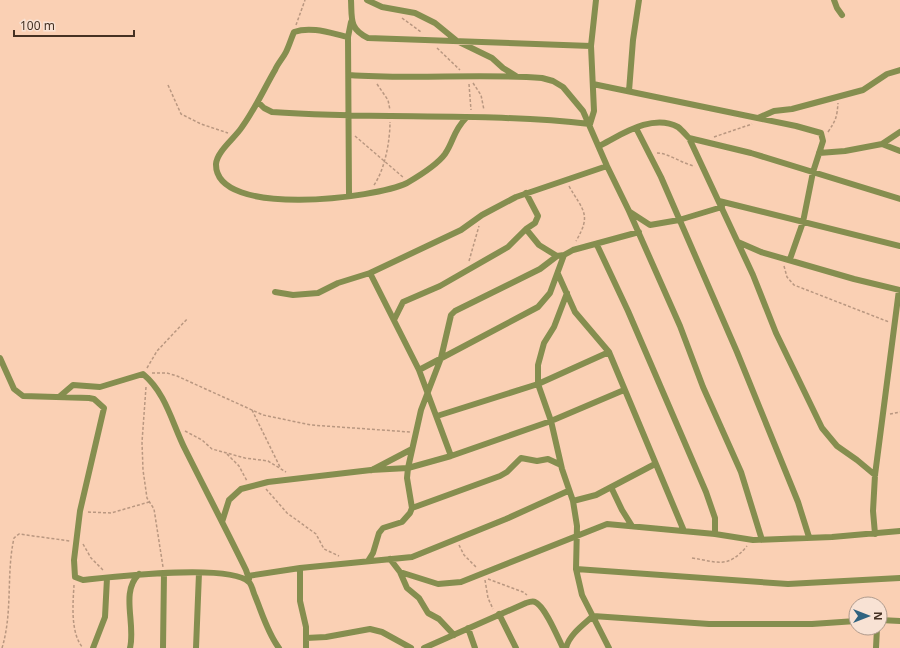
<svg xmlns="http://www.w3.org/2000/svg" width="900" height="648" viewBox="0 0 900 648" font-family="'Noto Sans',sans-serif">
	<style>
		.lines { fill: none; stroke-linecap: round; stroke-linejoin: round }
		.path { stroke: #b99780; stroke-width: 1.5; stroke-dasharray: 3 2; stroke-linecap: butt }
		.minor { stroke: #858e4f; stroke-width: 6 }
	</style>
	<rect width="100%" height="100%" fill="#fad0b4"/>
	<g class="lines">
		<path class="path" d="M402,18L421,32
			M296,25L305,0
			M437,48L460,70
			M473,83L481,95L484,110
			M377,84L388,100L390,110
			M469,84L471,110
			M168,85L181,114L201,124L228,133
			M828,132C836,120 837,117 838,103
			M355,136L404,178
			M714,137L752,124
			M657,153C668,153 681,163 694,166
			M374,185C385,169 390,141 390,122
			M569,186C583,211 592,214 576,241
			M469,261L479,226
			M784,266L787,277L794,285L889,322
			M147,368L157,351L188,318
			M152,373H167L177,376L263,415L311,425L410,432
			M146,387L142,442L143,470L147,498L154,509L163,567
			M252,410L280,467
			M890,414L900,412
			M185,431L202,440L212,449L245,458L268,461L286,472
			M227,454L239,466L247,481
			M266,489L287,513L316,534L324,549L339,556
			M88,512L111,513L149,502
			M83,544L91,558L103,570
			M459,545L464,555L477,568
			M692,558C718,562 728,569 747,546
			M488,579L523,592L527,595
			M485,580L488,598L493,609
			M74,585C73,603 70,633 83,648
			M2,648C13,612 6,574 14,538L19,534L70,541"/>
		<path class="minor" d="M351,0C352,19 349,29 368,38L591,46
			M367,0L382,7L415,13L435,23L457,41L492,58L503,68L516,76
			M834,0L837,8L842,15
			M348,37C330,33 311,26 294,32C291,39 289,46 286,52C283,58 278,63 275,70C264,89 255,109 242,127C235,138 217,151 216,164C215,219 377,198 407,183C419,176 437,165 445,154C454,141 453,131 466,118
			M349,75C413,80 478,73 542,78L553,81L563,87L583,111L607,166L629,211L680,326L703,387L741,472L762,540
			M593,84L796,126L821,133L823,141L813,172L803,222L790,259
			M629,91L633,40L639,0
			M258,102L264,108L272,112C378,120 484,112 590,124L594,111L591,46L596,0
			M758,118L774,111L792,109L863,90L887,74L900,70
			M636,128L661,177L737,352L798,502L809,537
			M689,138L751,153L900,199
			M882,144L900,132
			M599,146C621,135 652,113 678,127C682,130 686,135 689,138L753,275L776,333L822,428L837,446L857,460L875,475
			M819,153L845,151L882,144L900,151
			M349,195L348,37L351,22
			M719,201L900,246
			M630,212L650,225L679,220L722,207
			M526,229L539,245L557,256
			M738,242L761,252L854,279L900,290
			M597,245L628,311L706,492L715,518V534
			M370,273L419,370L451,456
			M558,274L575,312L609,352L684,531
			M275,292L293,295L318,293L338,283L370,273L461,230L482,215L516,197L607,166
			M567,293L554,327L544,343L538,365V384L551,421L562,469L573,501L577,526L576,569L582,595L609,648
			M394,320L403,302L440,286L508,247L526,229L535,223L538,216L526,193
			M0,358L14,389L23,396L89,398L94,399L104,408L80,511L74,560L75,577L83,580C112,577 229,563 249,582C252,585 253,592 255,596C262,613 268,634 279,648
			M419,370L538,307L550,293L564,255L573,250L639,232
			M59,397L73,385L100,387L143,374C166,393 172,423 185,449C205,489 226,529 246,570L249,579
			M437,416L538,384L609,352
			M372,470L412,449
			M611,487L622,510L632,526
			M573,501L596,495L655,464
			M412,508L500,476L507,472L521,458L537,461L548,459L561,465
			M222,522L229,500L241,489L268,482L371,470L408,468L451,456L551,421L624,390
			M875,534L873,511L875,475L899,290
			M390,559L400,572L407,588L419,598L428,613L439,619L454,635
			M368,561L373,553L379,533L383,528L402,522L410,513L412,508L407,478L408,468L421,410L441,358L451,315L455,311L540,269L557,256L564,255
			M300,568V601L306,627V648
			M576,569L788,584L900,578
			M400,572L438,584L461,582L607,524L715,534L753,540L832,537L900,531
			M248,576L300,568L412,557L506,519L568,491
			M499,614L516,648
			M880,620L900,621
			M468,628L475,648
			M306,638L326,637L370,629L382,632L411,648
			M93,648L105,617L107,578
			M130,648C136,624 120,592 139,574
			M163,648L164,573
			M196,648L199,573
			M424,648L526,603C529,602 533,601 535,602C545,606 558,638 563,648
			M566,648C569,635 583,625 593,616L709,624H812L856,621
			M876,648L877,628"/>
	</g>
	<g transform="translate(868 616) rotate(90)"><circle r="19" fill="#f8e2d4" stroke="#b09b8d"/>
	<path d="M0-3L7 15L0 10L-7 15Z" fill="#306380"/>
	<text y="-6" font-size="11" font-weight="bold" text-anchor="middle" fill="#453123">N</text>
	</g>
	<path d="M14 30v6h120v-6" fill="none" stroke="#453123" stroke-width="2"/>
	<text x="20" y="30" font-size="12" fill="#453123" stroke="#f8e2d4" stroke-width="3" paint-order="stroke">100 m</text>
</svg>
